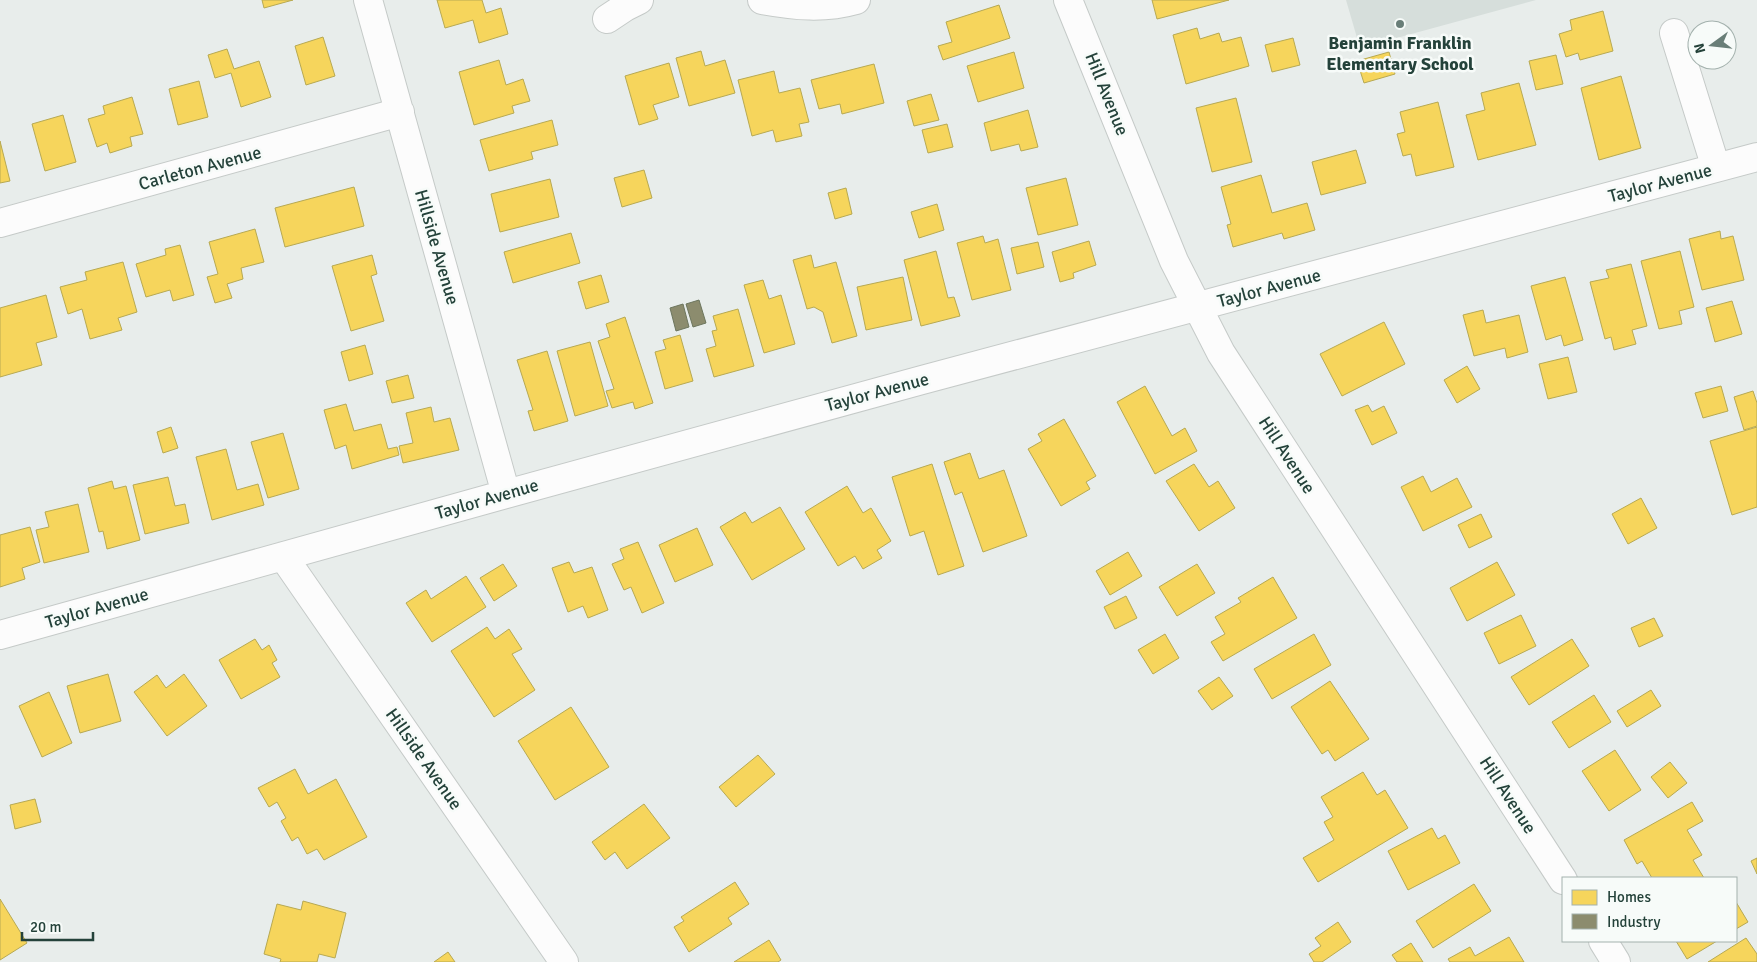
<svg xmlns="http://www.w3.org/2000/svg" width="1757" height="962" viewBox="0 0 1757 962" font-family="Signika,sans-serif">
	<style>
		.built { fill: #d6dedb }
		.homes { fill: #f6d55c; stroke: #b7a952 }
		.industry { fill: #8c8c6e; stroke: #6d765e }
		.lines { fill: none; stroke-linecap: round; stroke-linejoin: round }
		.minor-casing { stroke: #c5cac8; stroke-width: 30 }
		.minor { stroke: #fcfcfc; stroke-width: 28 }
		.poi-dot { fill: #697e78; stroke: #f7fbf9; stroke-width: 2 }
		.labels { text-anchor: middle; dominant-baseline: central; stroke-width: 5; stroke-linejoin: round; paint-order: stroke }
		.poi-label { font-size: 18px; font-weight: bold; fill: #24423a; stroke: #f7fbf9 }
		.street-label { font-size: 18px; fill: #24423a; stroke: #f7fbf9 }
	</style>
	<rect width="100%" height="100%" fill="#e8edeb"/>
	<path class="built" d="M1346,0H1536L1360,48Z"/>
	<path class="homes" d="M262,0H293L264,8Z
		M437,0H482L486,13L501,8L508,34L479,43L473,20L445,28Z
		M1152,0H1229L1157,19Z
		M999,5L1010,38L943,60L938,46L952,42L946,22Z
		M1603,11L1613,51L1580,60L1578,53L1566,57L1559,34L1572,30L1570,20Z
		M1197,28L1200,39L1219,33L1222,42L1241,37L1249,66L1186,84L1173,35Z
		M323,37L335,76L306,85L295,46Z
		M1293,38L1300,65L1272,72L1265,45Z
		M227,49L234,69L259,61L271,97L241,107L231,73L215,78L208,55Z
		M701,51L705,66L725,60L735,93L689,106L676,58Z
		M1014,52L1024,88L978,102L967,66Z
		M1389,52L1395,74L1364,83L1357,61Z
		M1556,55L1563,84L1536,90L1529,61Z
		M499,60L506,85L523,79L530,101L512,106L514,113L474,125L459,72Z
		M669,63L679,97L653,105L658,119L639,125L625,76Z
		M874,64L884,103L842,114L840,104L819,109L811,80Z
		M774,71L779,93L800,88L809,122L799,124L802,136L776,142L773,130L752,136L738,80Z
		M1621,76L1641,148L1599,160L1581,88Z
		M199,81L208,117L178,125L169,89Z
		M1519,83L1536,145L1478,160L1466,115L1485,110L1481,93Z
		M931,94L939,120L914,126L907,101Z
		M132,97L143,134L130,137L132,146L110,153L107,143L97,147L88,119L105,114L103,106Z
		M1236,98L1252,162L1212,172L1196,108Z
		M1438,102L1454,167L1416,176L1411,154L1403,156L1397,134L1405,132L1400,112Z
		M1028,110L1038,147L1021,151L1019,144L991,151L984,123Z
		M63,115L76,162L45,171L32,124Z
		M552,120L558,145L531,152L533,159L489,171L480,140Z
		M947,124L953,147L928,153L922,130Z
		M0,141L10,181L0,183Z
		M1356,150L1366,183L1321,195L1312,162Z
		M644,170L652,198L622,207L614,178Z
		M1261,175L1272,213L1307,203L1315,230L1284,239L1282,233L1233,247L1227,225L1231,224L1221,187Z
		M1066,178L1078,225L1038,235L1026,188Z
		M550,179L559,217L500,232L491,194Z
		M354,187L364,226L285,247L275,208Z
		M846,188L852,214L835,219L828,193Z
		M937,204L944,230L919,238L911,212Z
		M255,229L264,262L241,268L243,279L227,284L232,298L215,303L207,277L218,274L209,242Z
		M1720,231L1721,239L1733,236L1744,280L1702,290L1689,239Z
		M571,233L580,263L513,283L504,252Z
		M983,236L985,243L998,239L1011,290L972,300L957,243Z
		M1089,241L1096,265L1073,273L1074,278L1060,282L1052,252Z
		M1038,242L1044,267L1017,274L1011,248Z
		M180,245L194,295L173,301L170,290L146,297L136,264L166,255L165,249Z
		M936,251L948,298L954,297L960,316L921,326L904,260Z
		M1680,251L1694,307L1679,311L1682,324L1659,329L1641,261Z
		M372,255L377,274L371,276L384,321L351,331L332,266Z
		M811,255L814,268L836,262L857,336L832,343L823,312L814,307L807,309L793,260Z
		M123,262L137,312L118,318L122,330L90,339L82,309L68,314L60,287L87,280L85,272Z
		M1631,264L1647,326L1632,330L1636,344L1614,350L1611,337L1605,339L1590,282L1609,278L1606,270Z
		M601,275L609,302L586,309L578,282Z
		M903,277L912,320L866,330L857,287Z
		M1565,277L1583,340L1564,346L1561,335L1546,340L1531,286Z
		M763,280L769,299L781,295L795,344L764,353L744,285Z
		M46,295L57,337L36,343L42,365L0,377V308Z
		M1732,301L1742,334L1715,342L1706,308Z
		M738,309L754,366L714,377L706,349L716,346L712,331L717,330L713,316Z
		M1483,310L1486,323L1519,315L1528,352L1507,358L1505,348L1474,356L1463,315Z
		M625,317L653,403L635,409L633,402L612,408L606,391L614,389L598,341L610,337L606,324Z
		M1384,322L1405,364L1342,396L1320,354Z
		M680,335L693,381L665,389L655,352L666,349L663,340Z
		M590,342L608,406L575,416L557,351Z
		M365,345L373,374L349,381L341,352Z
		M547,351L568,421L534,431L528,411L533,410L517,360Z
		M1568,357L1577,392L1548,399L1539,364Z
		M1467,366L1480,389L1457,403L1444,380Z
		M408,375L414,398L392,403L386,381Z
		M1145,386L1172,436L1185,428L1197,451L1155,474L1117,402Z
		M1721,386L1728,411L1703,418L1695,393Z
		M1753,391L1757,403V426L1744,430L1734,397Z
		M346,404L354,431L381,424L388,449L397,447L399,455L352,469L346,445L335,449L324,410Z
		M1368,405L1372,412L1384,406L1397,433L1372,445L1355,410Z
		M431,407L434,422L450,418L459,450L403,463L399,446L413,443L406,413Z
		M1064,419L1096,476L1086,482L1090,489L1061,506L1028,449L1042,441L1038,434Z
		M171,427L178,448L163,453L157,432Z
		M1757,427V507L1732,515L1710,441Z
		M283,433L299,489L268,498L251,442Z
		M226,449L237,490L258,484L264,505L212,520L196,457Z
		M970,453L979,479L1004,470L1027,536L983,552L962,492L955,495L944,462Z
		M932,464L964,566L938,575L924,531L910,536L892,477Z
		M1194,464L1209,487L1218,481L1235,508L1199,531L1166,481Z
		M1423,476L1431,492L1457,478L1472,507L1423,531L1401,487Z
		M168,477L175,506L185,504L189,523L145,534L133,485Z
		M112,481L114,489L126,486L140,540L107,549L103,531L99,532L88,488Z
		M847,486L863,513L871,508L891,541L877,550L882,558L863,569L855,556L838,566L805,512Z
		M1641,498L1657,528L1628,544L1612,514Z
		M78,504L89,552L44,563L36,530L49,527L45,512Z
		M780,507L805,549L752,580L720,527L745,512L752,523Z
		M1481,514L1492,537L1469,548L1458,525Z
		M30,527L40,562L22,568L25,579L0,587V535Z
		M697,528L713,565L675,582L659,545Z
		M638,542L664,603L642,613L631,587L624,590L612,564L624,559L620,549Z
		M1128,552L1142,576L1110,595L1096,571Z
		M569,562L574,573L592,567L608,610L588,618L583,606L568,612L552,568Z
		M1497,562L1515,595L1467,621L1450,588Z
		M503,564L517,586L494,601L480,578Z
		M1197,564L1215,593L1177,616L1159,587Z
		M466,576L486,607L432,642L406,603L426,590L431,599Z
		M1273,577L1297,618L1223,661L1211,642L1225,634L1215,617L1241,602L1238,598Z
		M1126,596L1137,618L1115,629L1104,607Z
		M1521,615L1536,646L1499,664L1484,633Z
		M1654,618L1663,636L1639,647L1631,628Z
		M487,627L495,639L509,629L522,649L512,654L535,690L494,717L451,651Z
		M1165,634L1179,658L1153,674L1138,650Z
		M1314,634L1331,665L1272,699L1254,669Z
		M255,639L262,650L269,645L277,660L272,663L280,677L241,699L219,660Z
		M1572,639L1589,666L1529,705L1511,677Z
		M108,674L121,721L80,733L67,686Z
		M184,674L207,706L167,736L134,692L157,675L166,688Z
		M1219,677L1233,696L1212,710L1198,691Z
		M1330,681L1369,739L1335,761L1328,750L1322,754L1291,707Z
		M1651,690L1661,706L1627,727L1617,711Z
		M49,692L72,743L42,757L19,706Z
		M1594,695L1611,722L1569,748L1552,722Z
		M571,707L609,767L555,800L518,741Z
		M1615,750L1641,790L1609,811L1582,771Z
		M758,755L775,774L736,807L719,787Z
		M1670,762L1687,783L1668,798L1651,777Z
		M295,769L308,794L336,779L367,837L324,860L317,849L307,854L298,837L292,841L281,821L286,818L277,802L269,807L258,788Z
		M1363,772L1377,795L1385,790L1408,828L1318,882L1303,858L1334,840L1324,822L1333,817L1321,797Z
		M35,799L41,822L15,829L10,805Z
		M1692,802L1703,821L1687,830L1702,855L1693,860L1704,878H1652L1642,861L1637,864L1624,840Z
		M644,804L670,838L627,869L615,852L605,860L592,842Z
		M1432,828L1438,839L1445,835L1460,863L1408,890L1388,851Z
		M1757,858V874L1751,861Z
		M735,882L749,904L728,918L732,924L689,952L674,927L684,921L681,917Z
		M1474,884L1491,911L1433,948L1416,921Z
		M0,899L27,943L0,960Z
		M303,901L346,913L335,958L319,954L317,962H280L281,959L264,954L277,904L301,910Z
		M1736,902L1748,922L1736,929Z
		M1338,922L1351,942L1322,962H1314L1309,954L1321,946L1315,938Z
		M1509,937L1524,962H1450L1448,959L1470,947L1475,956Z
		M1746,938L1757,954V962H1708Z
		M769,940L781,960L778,962H734Z
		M1676,941H1717L1687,959Z
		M1411,943L1423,962H1397L1392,955Z
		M448,952L455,962H434Z"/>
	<path class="industry" d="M699,300L706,323L693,327L686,304Z
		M683,304L689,327L676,331L670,308Z"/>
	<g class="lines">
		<defs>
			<path id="minor" d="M368,0L506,494
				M762,0C795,6 824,9 856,0
				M1068,0L1174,261L1221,353L1563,880
				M607,19L625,7L639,0
				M1674,33L1716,168
				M0,223L400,112
				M283,556L564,962
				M0,635L506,494L922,380L1757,157
				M1603,941L1616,962"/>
		</defs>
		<use href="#minor" class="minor-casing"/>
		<use href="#minor" class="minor"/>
	</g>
	<circle class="poi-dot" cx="1400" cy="24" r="5"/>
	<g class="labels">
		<g class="poi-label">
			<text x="1400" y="43">Benjamin Franklin<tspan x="1400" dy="21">Elementary School</tspan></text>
		</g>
		<g class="street-label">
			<text transform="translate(1107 94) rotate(68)">Hill Avenue</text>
			<text transform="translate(200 168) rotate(-15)">Carleton Avenue</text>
			<text transform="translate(1660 183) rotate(-15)">Taylor Avenue</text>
			<text transform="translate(437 247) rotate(74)">Hillside Avenue</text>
			<text transform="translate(1269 288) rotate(-15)">Taylor Avenue</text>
			<text transform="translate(877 392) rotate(-15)">Taylor Avenue</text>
			<text transform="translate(1287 455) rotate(57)">Hill Avenue</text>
			<text transform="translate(487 499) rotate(-16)">Taylor Avenue</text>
			<text transform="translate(97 608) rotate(-16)">Taylor Avenue</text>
			<text transform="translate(424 759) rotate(55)">Hillside Avenue</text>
			<text transform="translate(1508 795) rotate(57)">Hill Avenue</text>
		</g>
	</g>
	<rect x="1562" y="877" width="175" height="65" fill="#f7fbf9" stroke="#a3b1ad"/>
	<rect x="1572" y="890" width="25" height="15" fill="#f6d55c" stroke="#a3b1ad"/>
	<text x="1607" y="902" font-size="15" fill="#24423a">Homes</text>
	<rect x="1572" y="914" width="25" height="15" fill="#8c8c6e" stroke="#a3b1ad"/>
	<text x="1607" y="927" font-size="15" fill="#24423a">Industry</text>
	<g transform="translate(1712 45) rotate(255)"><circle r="24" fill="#f7fbf9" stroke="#a3b1ad"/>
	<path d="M0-4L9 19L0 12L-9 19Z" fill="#697e78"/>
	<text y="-8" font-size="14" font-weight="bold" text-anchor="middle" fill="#24423a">N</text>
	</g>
	<path d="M22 932v8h71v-8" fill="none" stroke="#24423a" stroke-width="2.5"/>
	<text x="30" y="932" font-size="15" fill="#24423a" stroke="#f7fbf9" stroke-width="4" paint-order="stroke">20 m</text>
</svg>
